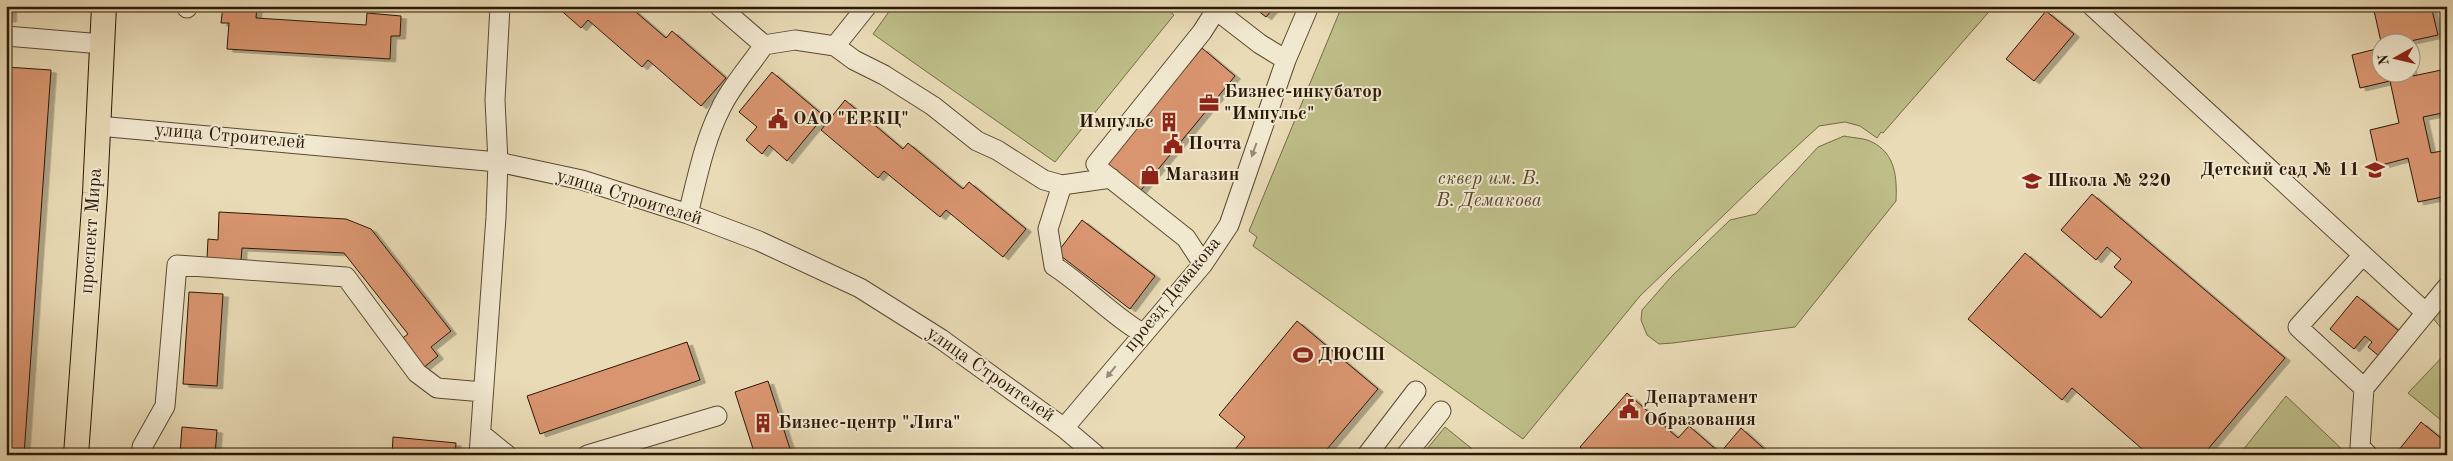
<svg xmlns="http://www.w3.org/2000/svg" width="2453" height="461" viewBox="0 0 2453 461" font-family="'Old Standard TT',serif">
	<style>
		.green { fill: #bebe88; stroke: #746b46 }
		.building { fill: #d9956f; stroke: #2b1804; filter: url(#shadow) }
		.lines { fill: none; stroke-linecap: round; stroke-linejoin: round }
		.minor-casing { stroke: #5a4930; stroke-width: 21 }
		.major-casing { stroke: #2b1804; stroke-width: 26 }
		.minor { stroke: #f1e8d0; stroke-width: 19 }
		.major { stroke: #e9dbb6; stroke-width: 24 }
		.oneway { fill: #988a74 }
		.labels { text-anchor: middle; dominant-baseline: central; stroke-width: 4; stroke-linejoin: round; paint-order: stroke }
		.poi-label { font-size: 19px; font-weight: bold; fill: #2b1804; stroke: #f1e8d0; text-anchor: start }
		.street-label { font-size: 19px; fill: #2b1804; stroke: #f1e8d0 }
		.park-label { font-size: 19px; font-style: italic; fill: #574a2c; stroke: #f1e8d0 }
	</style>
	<defs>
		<filter id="shadow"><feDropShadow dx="5.5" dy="3" stdDeviation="0" flood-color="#0004"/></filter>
	</defs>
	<rect width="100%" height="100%" fill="#e9dbb6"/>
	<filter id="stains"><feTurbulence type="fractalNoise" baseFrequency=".004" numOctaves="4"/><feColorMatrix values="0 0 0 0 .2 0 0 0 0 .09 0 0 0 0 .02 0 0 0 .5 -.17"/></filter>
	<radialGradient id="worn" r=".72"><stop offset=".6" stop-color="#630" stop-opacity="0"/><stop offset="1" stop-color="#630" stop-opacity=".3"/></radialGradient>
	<path class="green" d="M893,6H1163L1174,15L1055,162L873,34Z
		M1342,6H1994L1883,133L1881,132L1877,138L1860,126L1845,122L1819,126L1756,184L1640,296L1523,439L1253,246L1257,237L1249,231Z
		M1844,136C1853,138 1865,138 1872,142C1896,154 1897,178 1896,201L1795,327L1673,343L1659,344L1647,335L1641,320L1642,310L1671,277L1730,220L1756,214L1818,147Z
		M2447,298V335L2431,316Z
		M2447,352V425L2408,393Z
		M2286,396L2348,455H2239Z
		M1445,427L1476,452L1474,455H1422Z"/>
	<path class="building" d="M6,6H11V19H6Z
		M223,6H257L256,18L366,25L367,13L401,16L400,36H391L390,59L227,49L229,23H221Z
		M556,6H629L666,38L672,31L726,78L701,106L648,60L642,67L588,20L581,28Z
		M1252,6H1275L1266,17Z
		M2373,6H2431L2438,35L2406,42H2381Z
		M2046,11L2074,34L2034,81L2006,59Z
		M1202,48L1235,76L1137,195L1104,167Z
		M2380,48V72H2410V65L2413,76L2446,69L2447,112L2423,117L2431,153L2447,150V196L2418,202L2408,158L2378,166L2370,130L2399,123L2390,81L2360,88L2352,55Z
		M6,67L51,70L24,455H6Z
		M772,72L824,116L787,161L769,145L762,154L746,140L757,127L739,112Z
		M845,100L903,149L908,143L963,189L969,182L1026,229L1003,257L946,210L940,217L884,171L878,178L821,130Z
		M2092,194L2285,358L2203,455H2149L2072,388L2062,400L1968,319L2025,253L2101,318L2132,282L2114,267L2121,259L2107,247L2096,260L2061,230Z
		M219,212L346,219L371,229L451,331L431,347L438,356L423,368L400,340L408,334L344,253L242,248L241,260L207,258L208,239L218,240Z
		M1082,220L1155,276L1130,309L1057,253Z
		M189,292L223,294L217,386L183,384Z
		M2357,296L2405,336L2385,361L2368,347L2372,342L2365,336L2354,349L2330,329Z
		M1297,321L1378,389L1322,455H1235L1232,453L1245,437L1219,415Z
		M687,342L700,380L540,434L527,396Z
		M768,381L792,455H755L735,392Z
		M1627,393L1678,438L1689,426L1720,453L1741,428L1771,455H1588L1580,447Z
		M2421,422L2447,443V455H2403L2398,451Z
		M182,427L217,430L215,455H180Z
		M393,437L456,443L455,455H392Z"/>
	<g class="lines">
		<defs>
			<path id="minor" d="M719,6L764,45
				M867,6L835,46L854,60L884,75L933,106L977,141L997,150L1044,180L1062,185L1111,178
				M2092,6L2363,255
				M187,8V6
				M6,36L102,44
				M98,126L498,162L582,180L688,214L759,241L860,288L941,339L1064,428L1096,455
				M1062,185L1048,229L1054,266C1085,286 1110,314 1142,333
				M688,214C697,179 704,141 721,108C732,85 750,66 764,45L795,40L835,46
				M1203,264L1186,238L1100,170L1096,164L1202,32L1216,10L1260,44L1286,60
				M2364,388L2298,327L2363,255L2425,312
				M1064,428L1203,264L1229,225L1286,60L1309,6
				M481,434L507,455
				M142,455V447L165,406L177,265L346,277L417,373L437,388L483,392
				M479,455L496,217L498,162L495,100L500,6
				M587,455L717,416
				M1367,455L1416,391
				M1406,455L1441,411
				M2368,455L2360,447L2364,388L2447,287"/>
			<path id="major" d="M76,455L95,193L104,6"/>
		</defs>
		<use href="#minor" class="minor-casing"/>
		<use href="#major" class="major-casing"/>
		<use href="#minor" class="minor"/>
		<use href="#major" class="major"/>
	</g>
	<defs><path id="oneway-solid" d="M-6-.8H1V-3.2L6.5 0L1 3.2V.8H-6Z" transform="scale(1.25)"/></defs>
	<g class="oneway">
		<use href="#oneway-solid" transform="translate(1254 150) rotate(110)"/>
		<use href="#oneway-solid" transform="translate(1111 372) rotate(129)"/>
	</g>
	<defs>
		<symbol id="office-bare" viewBox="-9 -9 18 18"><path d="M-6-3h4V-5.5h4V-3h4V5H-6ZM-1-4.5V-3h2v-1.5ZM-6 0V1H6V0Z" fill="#8f2418" stroke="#f1e8d0" stroke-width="2.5" paint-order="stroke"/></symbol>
		<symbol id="civic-bare" viewBox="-9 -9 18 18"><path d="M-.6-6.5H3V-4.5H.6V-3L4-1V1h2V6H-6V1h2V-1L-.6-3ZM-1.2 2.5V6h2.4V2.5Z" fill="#8f2418" stroke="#f1e8d0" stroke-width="2.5" paint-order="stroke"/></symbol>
		<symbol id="building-bare" viewBox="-9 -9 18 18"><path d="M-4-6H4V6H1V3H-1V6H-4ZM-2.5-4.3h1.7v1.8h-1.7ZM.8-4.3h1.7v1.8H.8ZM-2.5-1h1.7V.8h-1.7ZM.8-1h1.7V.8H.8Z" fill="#8f2418" stroke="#f1e8d0" stroke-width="2.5" paint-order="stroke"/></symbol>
		<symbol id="school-bare" viewBox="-9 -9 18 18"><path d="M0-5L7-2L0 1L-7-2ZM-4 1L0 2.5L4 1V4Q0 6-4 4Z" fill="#8f2418" stroke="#f1e8d0" stroke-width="2.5" paint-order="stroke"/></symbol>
		<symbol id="shop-bare" viewBox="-9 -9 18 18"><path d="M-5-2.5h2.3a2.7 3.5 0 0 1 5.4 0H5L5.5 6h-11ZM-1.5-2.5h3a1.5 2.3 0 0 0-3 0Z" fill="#8f2418" stroke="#f1e8d0" stroke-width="2.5" paint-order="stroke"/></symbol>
		<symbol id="stadium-bare" viewBox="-9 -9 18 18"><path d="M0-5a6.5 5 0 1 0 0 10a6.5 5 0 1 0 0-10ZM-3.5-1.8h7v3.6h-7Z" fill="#8f2418" stroke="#f1e8d0" stroke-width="2.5" paint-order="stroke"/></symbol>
	</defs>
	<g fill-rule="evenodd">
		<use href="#office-bare" x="1195" y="89" width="28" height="28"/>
		<use href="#civic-bare" x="764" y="105" width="28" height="28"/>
		<use href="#building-bare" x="1155" y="108" width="28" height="28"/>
		<use href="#civic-bare" x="1159" y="130" width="28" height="28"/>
		<use href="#school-bare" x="2361" y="156" width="28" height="28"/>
		<use href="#shop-bare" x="1136" y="161" width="28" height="28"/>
		<use href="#school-bare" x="2018" y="167" width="28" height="28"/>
		<use href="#stadium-bare" x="1289" y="341" width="28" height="28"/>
		<use href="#civic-bare" x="1615" y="395" width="28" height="28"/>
		<use href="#building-bare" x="749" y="409" width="28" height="28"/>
	</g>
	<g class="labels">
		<g class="poi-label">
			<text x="1224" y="92">Бизнес-инкубатор<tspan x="1224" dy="22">"Импульс"</tspan></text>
			<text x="793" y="119">ОАО "ЕРКЦ"</text>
			<text x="1154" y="122" text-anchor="end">Импульс</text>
			<text x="1188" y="144">Почта</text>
			<text x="2360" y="170" text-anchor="end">Детский сад № 11</text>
			<text x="1165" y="175">Магазин</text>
			<text x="2047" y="181">Школа № 220</text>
			<text x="1318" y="355">ДЮСШ</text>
			<text x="1644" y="398">Департамент<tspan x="1644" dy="22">Образования</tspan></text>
			<text x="778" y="423">Бизнес-центр "Лига"</text>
		</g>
		<g class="street-label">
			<text transform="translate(230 137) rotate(5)">улица Строителей</text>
			<text transform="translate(629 198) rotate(17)">улица Строителей</text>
			<text transform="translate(92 231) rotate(-86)">проспект Мира</text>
			<text transform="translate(1173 295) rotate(-51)">проезд Демакова</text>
			<text transform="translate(990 375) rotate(35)">улица Строителей</text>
		</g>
		<g class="park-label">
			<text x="1489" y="179">сквер им. В.<tspan x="1489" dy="22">В. Демакова</tspan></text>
		</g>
	</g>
	<rect width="2453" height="461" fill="none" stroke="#e9dbb6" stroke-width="25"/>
	<rect x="8" y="8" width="2438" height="446" fill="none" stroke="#2b1804" stroke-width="2.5"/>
	<rect x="12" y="12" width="2428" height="436" fill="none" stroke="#2b1804"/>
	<g transform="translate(2396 58) rotate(262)"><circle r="24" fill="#f1e8d0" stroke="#a2957e"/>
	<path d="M0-4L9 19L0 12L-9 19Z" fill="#8f2418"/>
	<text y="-8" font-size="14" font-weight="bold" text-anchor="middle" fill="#2b1804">N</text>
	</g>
	<rect width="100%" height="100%" filter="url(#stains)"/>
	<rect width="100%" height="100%" fill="url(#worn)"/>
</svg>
